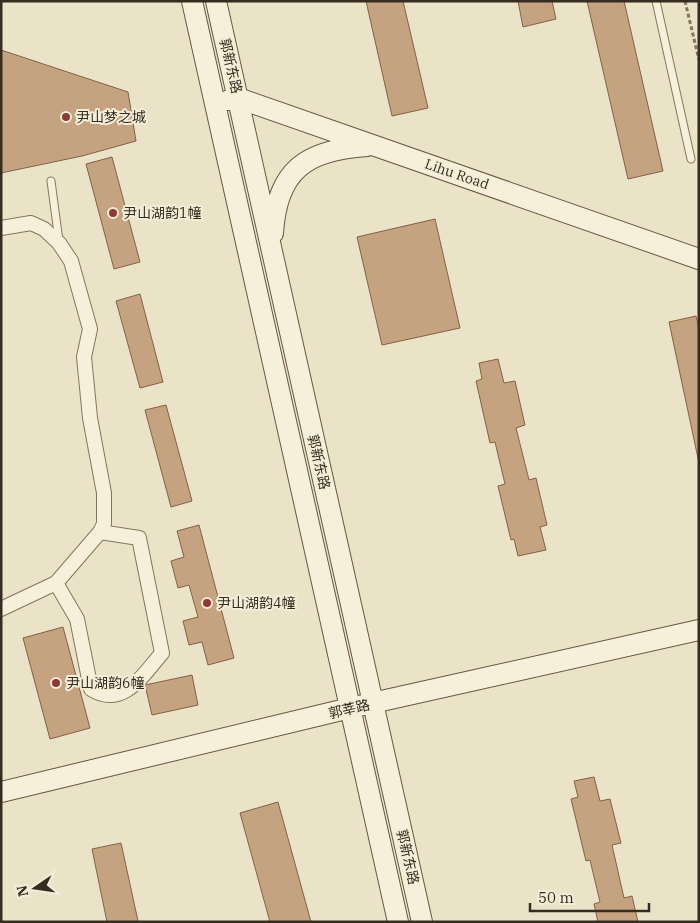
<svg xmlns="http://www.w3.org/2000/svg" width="700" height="923" viewBox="0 0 700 923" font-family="'IBM Plex Serif','Noto Sans SC',serif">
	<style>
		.building { fill: #c5a280; stroke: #826246 }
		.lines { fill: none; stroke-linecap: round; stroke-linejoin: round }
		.lane-casing { stroke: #85755e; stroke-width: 9 }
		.street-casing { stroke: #85755e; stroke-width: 16 }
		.secondary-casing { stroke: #675741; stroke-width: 22 }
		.path { stroke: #85755e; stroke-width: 3; stroke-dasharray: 4 2.5; stroke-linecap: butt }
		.lane { stroke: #f6f0da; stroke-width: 7 }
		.street { stroke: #f6f0da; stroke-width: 14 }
		.secondary { stroke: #f6f0da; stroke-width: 20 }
		.poi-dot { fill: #8e3933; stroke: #f3ecd6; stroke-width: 2 }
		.labels { text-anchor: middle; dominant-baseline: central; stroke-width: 4; stroke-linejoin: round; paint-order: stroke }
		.street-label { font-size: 14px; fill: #362d20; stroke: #f3ecd6 }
		.poi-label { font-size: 14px; fill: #362d20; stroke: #f3ecd6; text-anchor: start }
	</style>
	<rect width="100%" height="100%" fill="#ebe3c7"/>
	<path class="building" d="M366,1H403L428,108L392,116Z
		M518,1H552L556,19L523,27Z
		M587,1H624L663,171L628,179Z
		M1,50L128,92L136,141L82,156L1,173Z
		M112,157L140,262L114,269L86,164Z
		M435,219L460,328L382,345L357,237Z
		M140,294L163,382L140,388L116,301Z
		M696,316L699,329V463L669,322Z
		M498,359L504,383L515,381L525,425L516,428L529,480L536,478L547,525L540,527L546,550L518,556L514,539L511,540L498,486L505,484L495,442L490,443L476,381L482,379L479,363Z
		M166,405L192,501L171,507L145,410Z
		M199,525L234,658L208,665L202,642L189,645L183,621L198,617L189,585L178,588L171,561L184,557L177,531Z
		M63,627L90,728L50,739L23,638Z
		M192,675L198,705L152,715L145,685Z
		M594,777L600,801L610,799L621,843L612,845L624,898L632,896L638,922H598L594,904L600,902L590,860L586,861L571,799L578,797L574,781Z
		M278,802L311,922H270L240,813Z
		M121,843L138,921L136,922H107L92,849Z"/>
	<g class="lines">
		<defs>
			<path id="lane" d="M656,1L691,159
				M51,181L59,241"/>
			<path id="street" d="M1,228L31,223L44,229L59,243L71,261L90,329L84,357L90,418L104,493V524L100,532L56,583L1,609
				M56,583L77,619L91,689C123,709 143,675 162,653L139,538L100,532"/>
			<path id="secondary" d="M192,1L398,922
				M216,1L422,922
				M229,100L238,98L699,259
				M273,233C277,170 306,150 367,146
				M1,792L350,708L699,630"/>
		</defs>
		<use href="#lane" class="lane-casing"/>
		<use href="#street" class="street-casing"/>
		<use href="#secondary" class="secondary-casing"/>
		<path class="path" d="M685,1L699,60"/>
		<use href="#lane" class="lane"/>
		<use href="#street" class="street"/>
		<use href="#secondary" class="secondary"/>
	</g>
	<g class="poi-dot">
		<circle cx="66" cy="117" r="5"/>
		<circle cx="113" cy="213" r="5"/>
		<circle cx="207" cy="603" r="5"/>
		<circle cx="56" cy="683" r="5"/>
	</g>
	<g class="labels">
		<g class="street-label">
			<text transform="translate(231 66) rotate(77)">郭新东路</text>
			<text transform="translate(457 174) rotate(19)">Lihu Road</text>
			<text transform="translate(319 462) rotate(77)">郭新东路</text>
			<text transform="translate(349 709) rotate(-13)">郭莘路</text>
			<text transform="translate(408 857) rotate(77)">郭新东路</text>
		</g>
		<g class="poi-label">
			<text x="76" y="117">尹山梦之城</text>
			<text x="123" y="213">尹山湖韵1幢</text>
			<text x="217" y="603">尹山湖韵4幢</text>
			<text x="66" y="683">尹山湖韵6幢</text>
		</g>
	</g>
	<rect width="700" height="923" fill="none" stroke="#362d20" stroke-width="5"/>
	<g transform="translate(35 888) rotate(257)" stroke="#f3ecd6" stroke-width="4" paint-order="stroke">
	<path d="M0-4L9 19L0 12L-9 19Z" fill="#362d20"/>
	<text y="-8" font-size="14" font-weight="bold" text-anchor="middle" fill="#362d20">N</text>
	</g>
	<path d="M530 903v8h119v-8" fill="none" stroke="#362d20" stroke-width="2.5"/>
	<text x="538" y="903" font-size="15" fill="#362d20" stroke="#f3ecd6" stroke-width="4" paint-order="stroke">50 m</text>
</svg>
